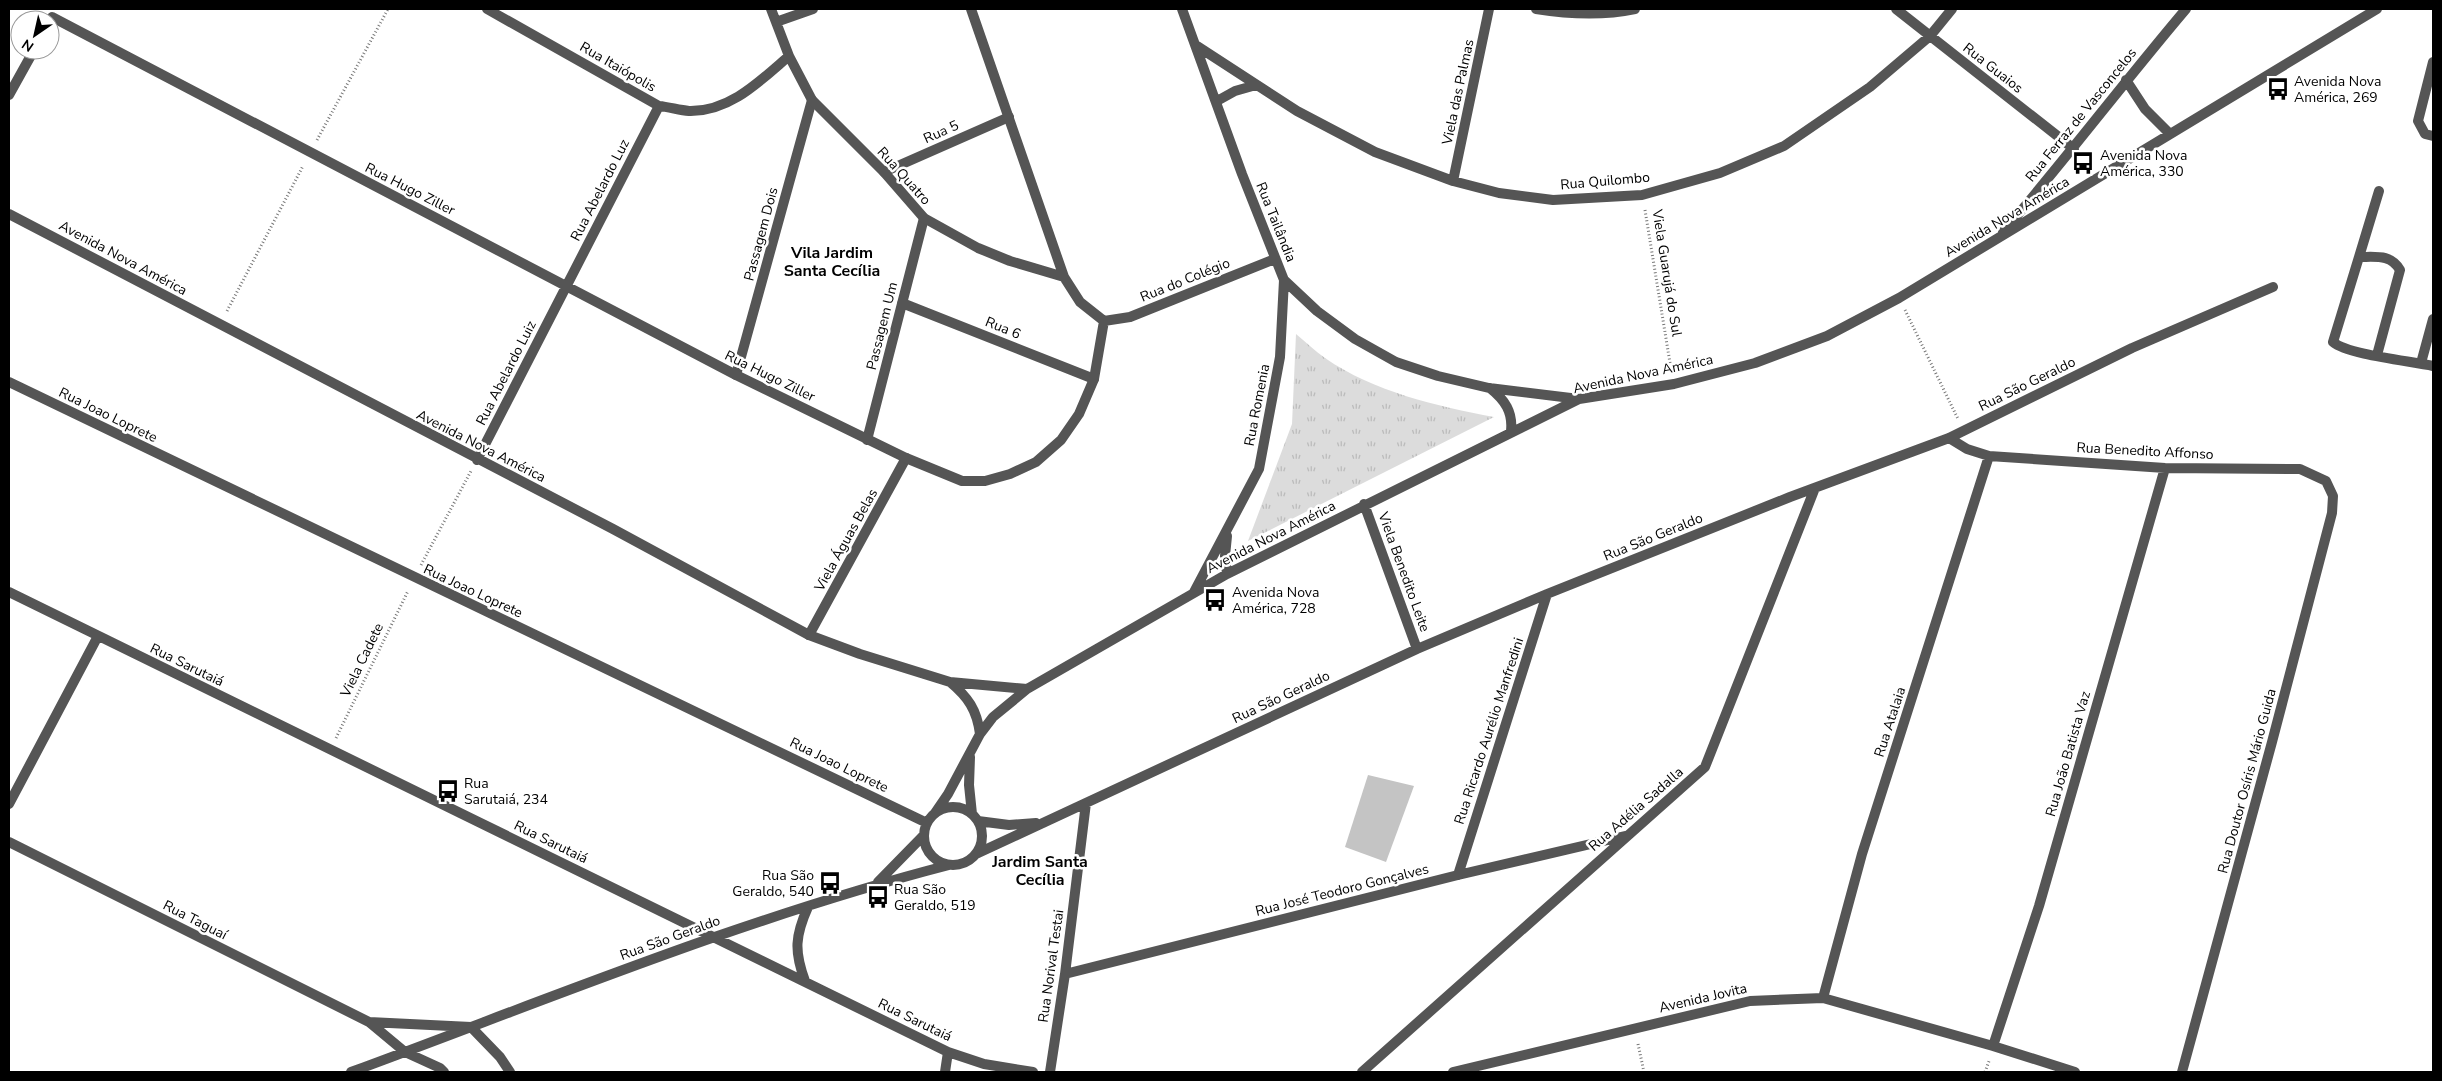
<svg xmlns="http://www.w3.org/2000/svg" width="2442" height="1081" viewBox="0 0 2442 1081" font-family="'Nunito Sans',sans-serif">
	<style>
		.park { fill: url(#park-tufts) }
		.building { fill: #c4c4c4 }
		.lines { fill: none; stroke-linecap: round; stroke-linejoin: round }
		.path { stroke: #777; stroke-width: 3; stroke-dasharray: 1 2.5; stroke-linecap: butt }
		.lane { stroke: #555; stroke-width: 10 }
		.street { stroke: #555; stroke-width: 10 }
		.labels { text-anchor: middle; dominant-baseline: central; stroke-width: 5; stroke-linejoin: round; paint-order: stroke }
		.street-label { font-size: 14px; fill: #000; stroke: #fff }
		.poi-label { font-size: 14px; fill: #000; stroke: #fff; text-anchor: start }
		.quarter-label { font-size: 16px; font-weight: bold; fill: #000; stroke: #fff }
	</style>
	<defs>
		<pattern id="park-tufts" width="24" height="20" patternUnits="userSpaceOnUse" patternTransform="scale(1.25)"><rect width="24" height="20" fill="#dcdcdc"/><path d="M3 7l-1-3M5 7V3M7 7l1-3M15 17l-1-3M17 17v-4M19 17l1-3" fill="none" stroke="#bbb"/></pattern>
	</defs>
	<rect width="100%" height="100%" fill="#fff"/>
	<path class="park" d="M1296,334C1306,342 1315,351 1325,358C1374,392 1437,406 1494,417L1248,541L1292,424Z"/>
	<path class="building" d="M1368,775L1414,786L1386,862L1345,847Z"/>
	<g class="lines">
		<path class="path" d="M317,140L388,9
			M1645,210L1671,369
			M1905,310L1958,419
			M227,311L303,166
			M421,565L471,471
			M336,738L408,591
			M1638,1044L1644,1072
			M1985,1072L1989,1061"/>
		<path class="lane" d="M2433,62L2418,121L2425,134L2433,136
			M884,172L1009,117
			M2359,257L2379,191
			M902,303L1094,379
			M2377,355L2400,270C2391,254 2376,257 2359,257L2333,342C2348,355 2411,361 2433,366
			M2421,363L2433,319
			M736,375L812,100
			M867,440L924,218
			M809,635L906,458"/>
		<path class="street" d="M487,9L659,106C669,107 679,110 689,111C730,112 761,80 789,56
			M771,9L789,56L812,100L884,172L924,218L978,248L1010,261L1064,277
			M1182,9L1242,174L1284,280L1317,311L1355,339L1396,362L1438,376L1489,388L1579,399
			M1536,9C1568,14 1602,16 1635,9
			M1896,9L2074,149
			M52,17L736,375L906,458L962,481H985L1010,474L1036,462L1061,440L1079,414L1094,379L1104,321L1080,302L1064,277L971,9
			M776,22L813,9
			M1197,46L1297,111L1375,152L1453,181L1499,193L1553,200L1642,195L1720,173L1784,146L1870,87L1930,36L1952,9
			M2126,80L2145,109L2170,134
			M9,95L34,50
			M1217,101L1235,91L1256,85
			M1453,181L1489,9
			M9,214L613,529L809,635L860,654L950,682L1027,689
			M2003,232C2066,159 2124,82 2186,9
			M1104,321L1130,317L1275,259
			M9,382L927,823
			M1490,388C1505,400 1513,412 1511,431
			M1949,438L1967,449L1989,456L2165,468L2300,469L2326,481L2333,496L2332,513L2272,742L2182,1072
			M477,460L659,106
			M1364,504L1417,649
			M1227,536L1225,556L1227,574
			M9,592C321,747 636,897 948,1052L984,1064L1033,1072
			M1194,592L1259,469L1280,357L1284,280
			M950,682C968,697 977,710 980,734
			M970,757L969,785L972,814
			M9,804L98,636
			M924 836a29 29 0 1 1 58 0a29 29 0 1 1-58 0Z
			M935,813L948,794L980,734L993,717L1027,689L1227,574L1579,399L1674,384L1755,363L1827,336L1899,298L2377,9
			M978,821L1009,825L1036,823
			M9,842L369,1022L405,1052L440,1068L444,1072
			M976,854L1417,649L1547,594L1790,497L1949,438L2132,348L2273,287
			M1458,875L1547,594
			M878,882L924,835
			M1065,974L1458,875L1625,836
			M805,981C794,951 795,936 808,907
			M1823,998L1862,854L1989,456
			M369,1022L471,1027L500,1057L510,1072
			M1993,1046L2039,906L2165,468
			M351,1072C549,999 744,918 949,865
			M945,1072L948,1052
			M1050,1072L1065,974L1086,803
			M1362,1072L1705,767L1815,488
			M1453,1072L1750,1001L1823,998L1993,1046L2075,1072"/>
	</g>
	<defs>
		<symbol id="bus-bare" viewBox="-9 -9 18 18"><path d="M-5-6H5V4H4V6H2V4H-2V6H-4V4H-5ZM-3.5-4V0h7V-4ZM-3.5 1.2v1.5H-2V1.2ZM2 1.2v1.5H3.5V1.2Z" fill="#000" stroke="#fff" stroke-width="2.5" paint-order="stroke"/></symbol>
	</defs>
	<g fill-rule="evenodd">
		<use href="#bus-bare" x="2262" y="73" width="32" height="32"/>
		<use href="#bus-bare" x="2067" y="147" width="32" height="32"/>
		<use href="#bus-bare" x="1199" y="584" width="32" height="32"/>
		<use href="#bus-bare" x="432" y="775" width="32" height="32"/>
		<use href="#bus-bare" x="814" y="867" width="32" height="32"/>
		<use href="#bus-bare" x="862" y="881" width="32" height="32"/>
	</g>
	<g class="labels">
		<g class="street-label">
			<text transform="translate(618 67) rotate(30)">Rua Itaiópolis</text>
			<text transform="translate(1993 68) rotate(38)">Rua Guaios</text>
			<text transform="translate(1458 92) rotate(-78)">Viela das Palmas</text>
			<text transform="translate(2081 115) rotate(-51)">Rua Ferraz de Vasconcelos</text>
			<text transform="translate(941 132) rotate(-24)">Rua 5</text>
			<text transform="translate(904 176) rotate(48)">Rua Quatro</text>
			<text transform="translate(1605 181) rotate(-5)">Rua Quilombo</text>
			<text transform="translate(410 189) rotate(27)">Rua Hugo Ziller</text>
			<text transform="translate(600 190) rotate(-63)">Rua Abelardo Luz</text>
			<text transform="translate(2007 217) rotate(-31)">Avenida Nova América</text>
			<text transform="translate(1276 222) rotate(68)">Rua Tailândia</text>
			<text transform="translate(761 234) rotate(-75)">Passagem Dois</text>
			<text transform="translate(123 258) rotate(28)">Avenida Nova América</text>
			<text transform="translate(1667 273) rotate(81)">Viela Guarujá do Sul</text>
			<text transform="translate(1185 280) rotate(-22)">Rua do Colégio</text>
			<text transform="translate(882 326) rotate(-76)">Passagem Um</text>
			<text transform="translate(1003 328) rotate(22)">Rua 6</text>
			<text transform="translate(506 373) rotate(-63)">Rua Abelardo Luiz</text>
			<text transform="translate(1643 374) rotate(-12)">Avenida Nova América</text>
			<text transform="translate(770 376) rotate(26)">Rua Hugo Ziller</text>
			<text transform="translate(2027 384) rotate(-26)">Rua São Geraldo</text>
			<text transform="translate(1257 405) rotate(-79)">Rua Romenia</text>
			<text transform="translate(108 415) rotate(26)">Rua Joao Loprete</text>
			<text transform="translate(481 446) rotate(27)">Avenida Nova América</text>
			<text transform="translate(2145 451) rotate(3)">Rua Benedito Affonso</text>
			<text transform="translate(1271 537) rotate(-27)">Avenida Nova América</text>
			<text transform="translate(1653 537) rotate(-22)">Rua São Geraldo</text>
			<text transform="translate(846 540) rotate(-61)">Viela Águas Belas</text>
			<text transform="translate(1404 572) rotate(70)">Viela Benedito Leite</text>
			<text transform="translate(473 591) rotate(25)">Rua Joao Loprete</text>
			<text transform="translate(362 660) rotate(-64)">Viela Cadete</text>
			<text transform="translate(187 665) rotate(26)">Rua Sarutaiá</text>
			<text transform="translate(1281 697) rotate(-25)">Rua São Geraldo</text>
			<text transform="translate(1890 722) rotate(-72)">Rua Atalaia</text>
			<text transform="translate(1489 731) rotate(-72)">Rua Ricardo Aurélio Manfredini</text>
			<text transform="translate(2068 754) rotate(-74)">Rua João Batista Vaz</text>
			<text transform="translate(839 765) rotate(26)">Rua Joao Loprete</text>
			<text transform="translate(2247 781) rotate(-75)">Rua Doutor Osíris Mário Guida</text>
			<text transform="translate(1636 809) rotate(-41)">Rua Adélia Sadalla</text>
			<text transform="translate(551 842) rotate(26)">Rua Sarutaiá</text>
			<text transform="translate(1342 890) rotate(-14)">Rua José Teodoro Gonçalves</text>
			<text transform="translate(195 920) rotate(27)">Rua Taguaí</text>
			<text transform="translate(670 938) rotate(-20)">Rua São Geraldo</text>
			<text transform="translate(1051 966) rotate(-82)">Rua Norival Testai</text>
			<text transform="translate(1703 998) rotate(-13)">Avenida Jovita</text>
			<text transform="translate(915 1020) rotate(26)">Rua Sarutaiá</text>
		</g>
		<g class="poi-label">
			<text x="2294" y="81">Avenida Nova<tspan x="2294" dy="16">América, 269</tspan></text>
			<text x="2100" y="155">Avenida Nova<tspan x="2100" dy="16">América, 330</tspan></text>
			<text x="1232" y="592">Avenida Nova<tspan x="1232" dy="16">América, 728</tspan></text>
			<text x="464" y="783">Rua<tspan x="464" dy="16">Sarutaiá, 234</tspan></text>
			<text x="814" y="875" text-anchor="end">Rua São<tspan x="814" dy="16">Geraldo, 540</tspan></text>
			<text x="894" y="889">Rua São<tspan x="894" dy="16">Geraldo, 519</tspan></text>
		</g>
		<g class="quarter-label">
			<text x="832" y="253">Vila Jardim<tspan x="832" dy="18">Santa Cecília</tspan></text>
			<text x="1040" y="862">Jardim Santa<tspan x="1040" dy="18">Cecília</tspan></text>
		</g>
	</g>
	<rect width="2442" height="1081" fill="none" stroke="#000000" stroke-width="20"/>
	<g transform="translate(35 35) rotate(214)"><circle r="24" fill="#ffffff" stroke="#999999"/>
	<path d="M0-4L9 19L0 12L-9 19Z" fill="#000000"/>
	<text y="-8" font-size="14" font-weight="bold" text-anchor="middle" fill="#000000">N</text>
	</g>
</svg>
